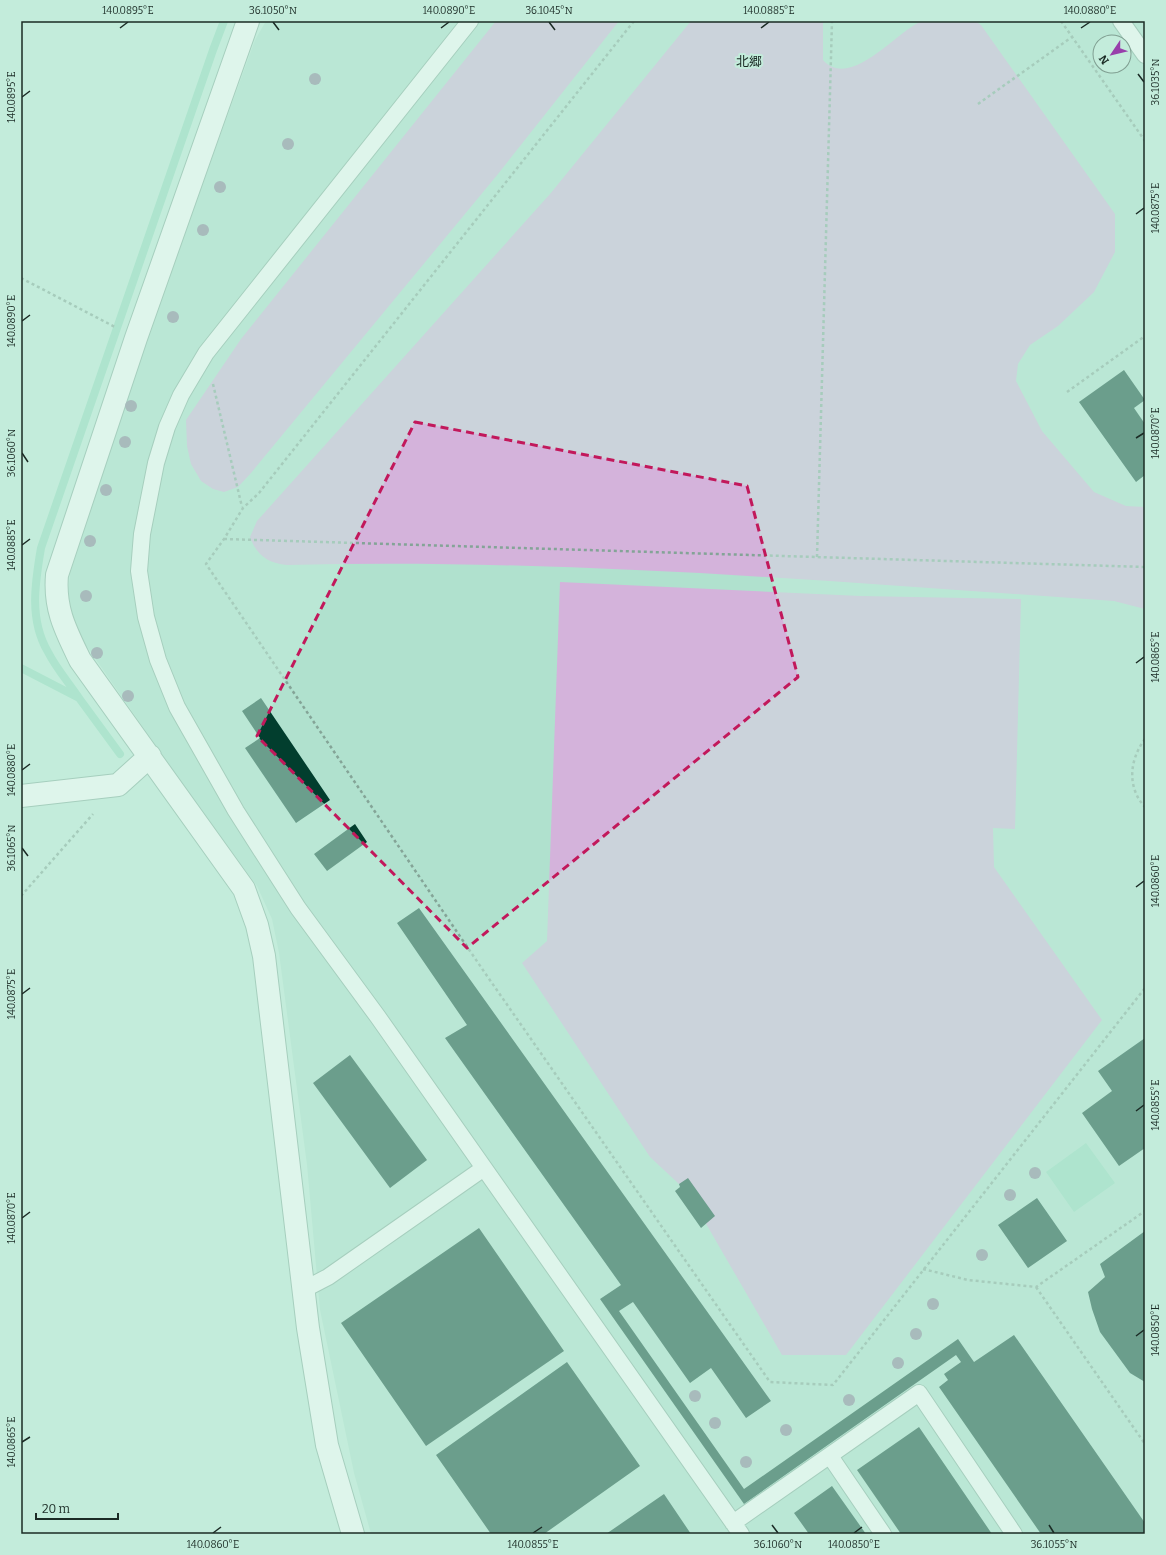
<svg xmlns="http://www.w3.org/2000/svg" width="1166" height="1555" viewBox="0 0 1166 1555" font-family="Bitter,'Noto Sans JP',serif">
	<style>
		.built { fill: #b0e1ce; fill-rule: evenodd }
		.green { fill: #d4b3db }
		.water { fill: #94dabf }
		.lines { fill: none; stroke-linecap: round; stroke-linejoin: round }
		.stream { stroke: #94dabf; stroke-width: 8 }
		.building { fill: #023e2e }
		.lane-casing { stroke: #83aa9b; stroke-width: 18 }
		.street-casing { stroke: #83aa9b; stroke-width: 24 }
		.path { stroke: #84a497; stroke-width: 2.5; stroke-dasharray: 3 3; stroke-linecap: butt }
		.lane { stroke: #fff; stroke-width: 16 }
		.street { stroke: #fff; stroke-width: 22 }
		.tree { fill: #877f97 }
		.marked { fill: none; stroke: #c2185b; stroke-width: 3; stroke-dasharray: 8 5; stroke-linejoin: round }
		.ticks { fill: none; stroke: #1b2b25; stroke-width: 1.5 }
		.labels { text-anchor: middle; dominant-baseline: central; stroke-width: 4; stroke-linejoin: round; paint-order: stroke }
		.quarter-label { font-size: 13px; fill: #1b2b25; stroke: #c3ecdb }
		.neatline { fill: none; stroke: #1b2b25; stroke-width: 1.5 }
		.ticks-label { font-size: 10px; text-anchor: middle; fill: #1b2b25 }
	</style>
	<rect width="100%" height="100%" fill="#c3ecdb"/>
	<path class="built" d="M266,21H1145V1534H371L354,1473L320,1310L307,1165L279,953L272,919L257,886L177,776L83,641L70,611L68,594L70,573L81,540L160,301L255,40ZM1100,42H1124V66H1100Z"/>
	<path class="green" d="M496,21H619L498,174L251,473L238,487L224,492L213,489L201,481L191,464L187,446L186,420L241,339Z
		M691,21H823V60C850,90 894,34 920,22C927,18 965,21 975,21L981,25L1115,214V252L1094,292L1058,326L1030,345L1018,364L1016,381L1042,431L1094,492L1126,506L1145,507V609L1114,601C839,582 563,558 287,565C268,563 257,556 250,537L257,521L550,194Z
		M560,582L861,596L1021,599L1015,829L993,828L994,867L1102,1020L846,1355H782L705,1222L679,1184L650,1157L522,963L547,941Z"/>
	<path class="water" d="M1086,1143L1115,1183L1074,1212L1046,1172Z"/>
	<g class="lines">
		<path class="stream" d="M21,668L79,698L120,754
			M79,698C69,683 56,668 48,652C29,620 35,583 41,548L213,50L224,21"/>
	</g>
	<path class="building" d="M1124,370L1145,400L1134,408L1145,424V475L1136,482L1079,402Z
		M261,698L330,800L296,823L245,748L260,738L242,711Z
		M355,824L367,842L327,871L314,854Z
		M419,908L771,1401L746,1418L711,1368L690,1383L633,1302L619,1311L744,1489L958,1339L974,1362L1014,1335L1145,1523V1534H1041L939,1387L948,1380L944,1374L961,1362L956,1355L744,1504L600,1299L621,1285L445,1038L467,1025L397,923Z
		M1145,1038V1148L1119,1166L1082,1113L1112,1091L1098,1071Z
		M350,1055L427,1160L390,1188L313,1083Z
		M688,1178L715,1216L701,1228L675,1191L680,1187L679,1184Z
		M1037,1198L1067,1241L1028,1268L998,1225Z
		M479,1228L564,1351L426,1446L341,1323Z
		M1145,1231V1382L1130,1373L1100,1332L1092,1309L1088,1292L1105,1277L1100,1264Z
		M567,1362L640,1466L544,1534H491L436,1455Z
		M919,1427L992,1534H901L857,1470Z
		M832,1486L866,1534H809L794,1513Z
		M664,1494L691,1534H606Z"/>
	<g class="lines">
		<defs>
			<path id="lane" d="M470,21L206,353L181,395L167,427L156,463L142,534L139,571L146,617L158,660L177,707L236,811L298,908L378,1017L741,1534
				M1121,21L1145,55
				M303,1290L328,1277L484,1168
				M830,1456L883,1534
				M733,1523L919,1393L1014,1534"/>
			<path id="street" d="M248,21L136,338L57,575C54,609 66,631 80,660L244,889L257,925L264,956L308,1328L327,1445L353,1534
				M21,796L118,785L150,756"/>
		</defs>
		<use href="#lane" class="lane-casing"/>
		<use href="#street" class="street-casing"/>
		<path class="path" d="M634,21L259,493L243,508L224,539L206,564L485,973L770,1382L833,1385L1145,988
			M1061,21L1145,141
			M978,104L1072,37
			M21,278L115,327
			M213,384L242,507
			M1067,392L1145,336
			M224,539L1145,567
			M817,557L832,21
			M1145,739C1129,760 1127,788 1145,807
			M21,896L93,814
			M923,1269L968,1280L1036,1287L1145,1211
			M1036,1287L1145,1444"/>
		<use href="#lane" class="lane"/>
		<use href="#street" class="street"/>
	</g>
	<g class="tree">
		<circle cx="315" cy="79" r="6"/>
		<circle cx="288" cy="144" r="6"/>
		<circle cx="220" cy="187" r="6"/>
		<circle cx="203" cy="230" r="6"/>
		<circle cx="173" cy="317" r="6"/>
		<circle cx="131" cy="406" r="6"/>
		<circle cx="125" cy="442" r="6"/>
		<circle cx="106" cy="490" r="6"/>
		<circle cx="90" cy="541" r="6"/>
		<circle cx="86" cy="596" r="6"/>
		<circle cx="97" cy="653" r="6"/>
		<circle cx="128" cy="696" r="6"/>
		<circle cx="1035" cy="1173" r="6"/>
		<circle cx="1010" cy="1195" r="6"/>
		<circle cx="982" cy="1255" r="6"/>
		<circle cx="933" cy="1304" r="6"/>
		<circle cx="916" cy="1334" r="6"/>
		<circle cx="898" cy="1363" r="6"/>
		<circle cx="695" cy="1396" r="6"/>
		<circle cx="849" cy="1400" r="6"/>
		<circle cx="715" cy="1423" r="6"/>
		<circle cx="786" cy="1430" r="6"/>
		<circle cx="746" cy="1462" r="6"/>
	</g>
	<path d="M0 0H1166V1555H0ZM415,422L747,486L798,677L467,948L257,736Z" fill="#c3ecdb" fill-opacity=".55" fill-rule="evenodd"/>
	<path class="marked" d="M415,422L747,486L798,677L467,948L257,736Z"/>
	<path class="ticks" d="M273,22L279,30M549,22L555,30M120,28L128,22M441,28L449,22M761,28L769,22M1081,28L1090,22M1138,74L1144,82M22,97L30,91M1136,214L1144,208M22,321L30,315M1136,438L1144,433M22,453L28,462M22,545L30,539M1136,663L1144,657M22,770L30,764M22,848L28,856M1136,887L1144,881M22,994L30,988M1136,1111L1144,1105M22,1218L30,1212M1136,1336L1144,1330M22,1442L30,1437M772,1525L778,1533M1049,1525L1054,1533M213,1533L221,1527M533,1533L542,1527M854,1533L862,1527"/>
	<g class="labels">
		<g class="quarter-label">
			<text x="749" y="61">北郷</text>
		</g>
	</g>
	<rect width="1166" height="1555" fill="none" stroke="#c3ecdb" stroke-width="44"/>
	<g transform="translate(1112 54) rotate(235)"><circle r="19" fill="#c3ecdb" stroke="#809f92"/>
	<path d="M0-3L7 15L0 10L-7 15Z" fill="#983fab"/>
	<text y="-6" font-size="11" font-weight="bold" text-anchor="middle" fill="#1b2b25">N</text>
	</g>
	<path d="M36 1513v6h82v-6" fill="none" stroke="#1b2b25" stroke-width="2"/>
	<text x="42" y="1513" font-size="12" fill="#1b2b25" stroke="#c3ecdb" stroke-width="3" paint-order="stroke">20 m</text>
	<rect x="22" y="22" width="1122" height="1511" class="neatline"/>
	<g class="ticks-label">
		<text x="128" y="14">140.0895°E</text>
		<text x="273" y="14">36.1050°N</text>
		<text x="449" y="14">140.0890°E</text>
		<text x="549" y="14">36.1045°N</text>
		<text x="769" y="14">140.0885°E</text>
		<text x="1090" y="14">140.0880°E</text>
		<text transform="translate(1155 82) rotate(-90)" y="4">36.1035°N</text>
		<text transform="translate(11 97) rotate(-90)" y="4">140.0895°E</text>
		<text transform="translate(1155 208) rotate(-90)" y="4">140.0875°E</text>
		<text transform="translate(11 321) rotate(-90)" y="4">140.0890°E</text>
		<text transform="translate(1155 433) rotate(-90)" y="4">140.0870°E</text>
		<text transform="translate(11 453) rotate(-90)" y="4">36.1060°N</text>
		<text transform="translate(11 545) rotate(-90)" y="4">140.0885°E</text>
		<text transform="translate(1155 657) rotate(-90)" y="4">140.0865°E</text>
		<text transform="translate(11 770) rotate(-90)" y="4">140.0880°E</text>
		<text transform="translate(11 848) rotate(-90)" y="4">36.1065°N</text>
		<text transform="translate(1155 881) rotate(-90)" y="4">140.0860°E</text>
		<text transform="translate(11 994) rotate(-90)" y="4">140.0875°E</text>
		<text transform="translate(1155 1105) rotate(-90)" y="4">140.0855°E</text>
		<text transform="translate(11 1218) rotate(-90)" y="4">140.0870°E</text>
		<text transform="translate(1155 1330) rotate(-90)" y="4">140.0850°E</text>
		<text transform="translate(11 1442) rotate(-90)" y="4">140.0865°E</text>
		<text x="213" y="1548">140.0860°E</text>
		<text x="533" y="1548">140.0855°E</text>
		<text x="778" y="1548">36.1060°N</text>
		<text x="854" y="1548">140.0850°E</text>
		<text x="1054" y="1548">36.1055°N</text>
	</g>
</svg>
